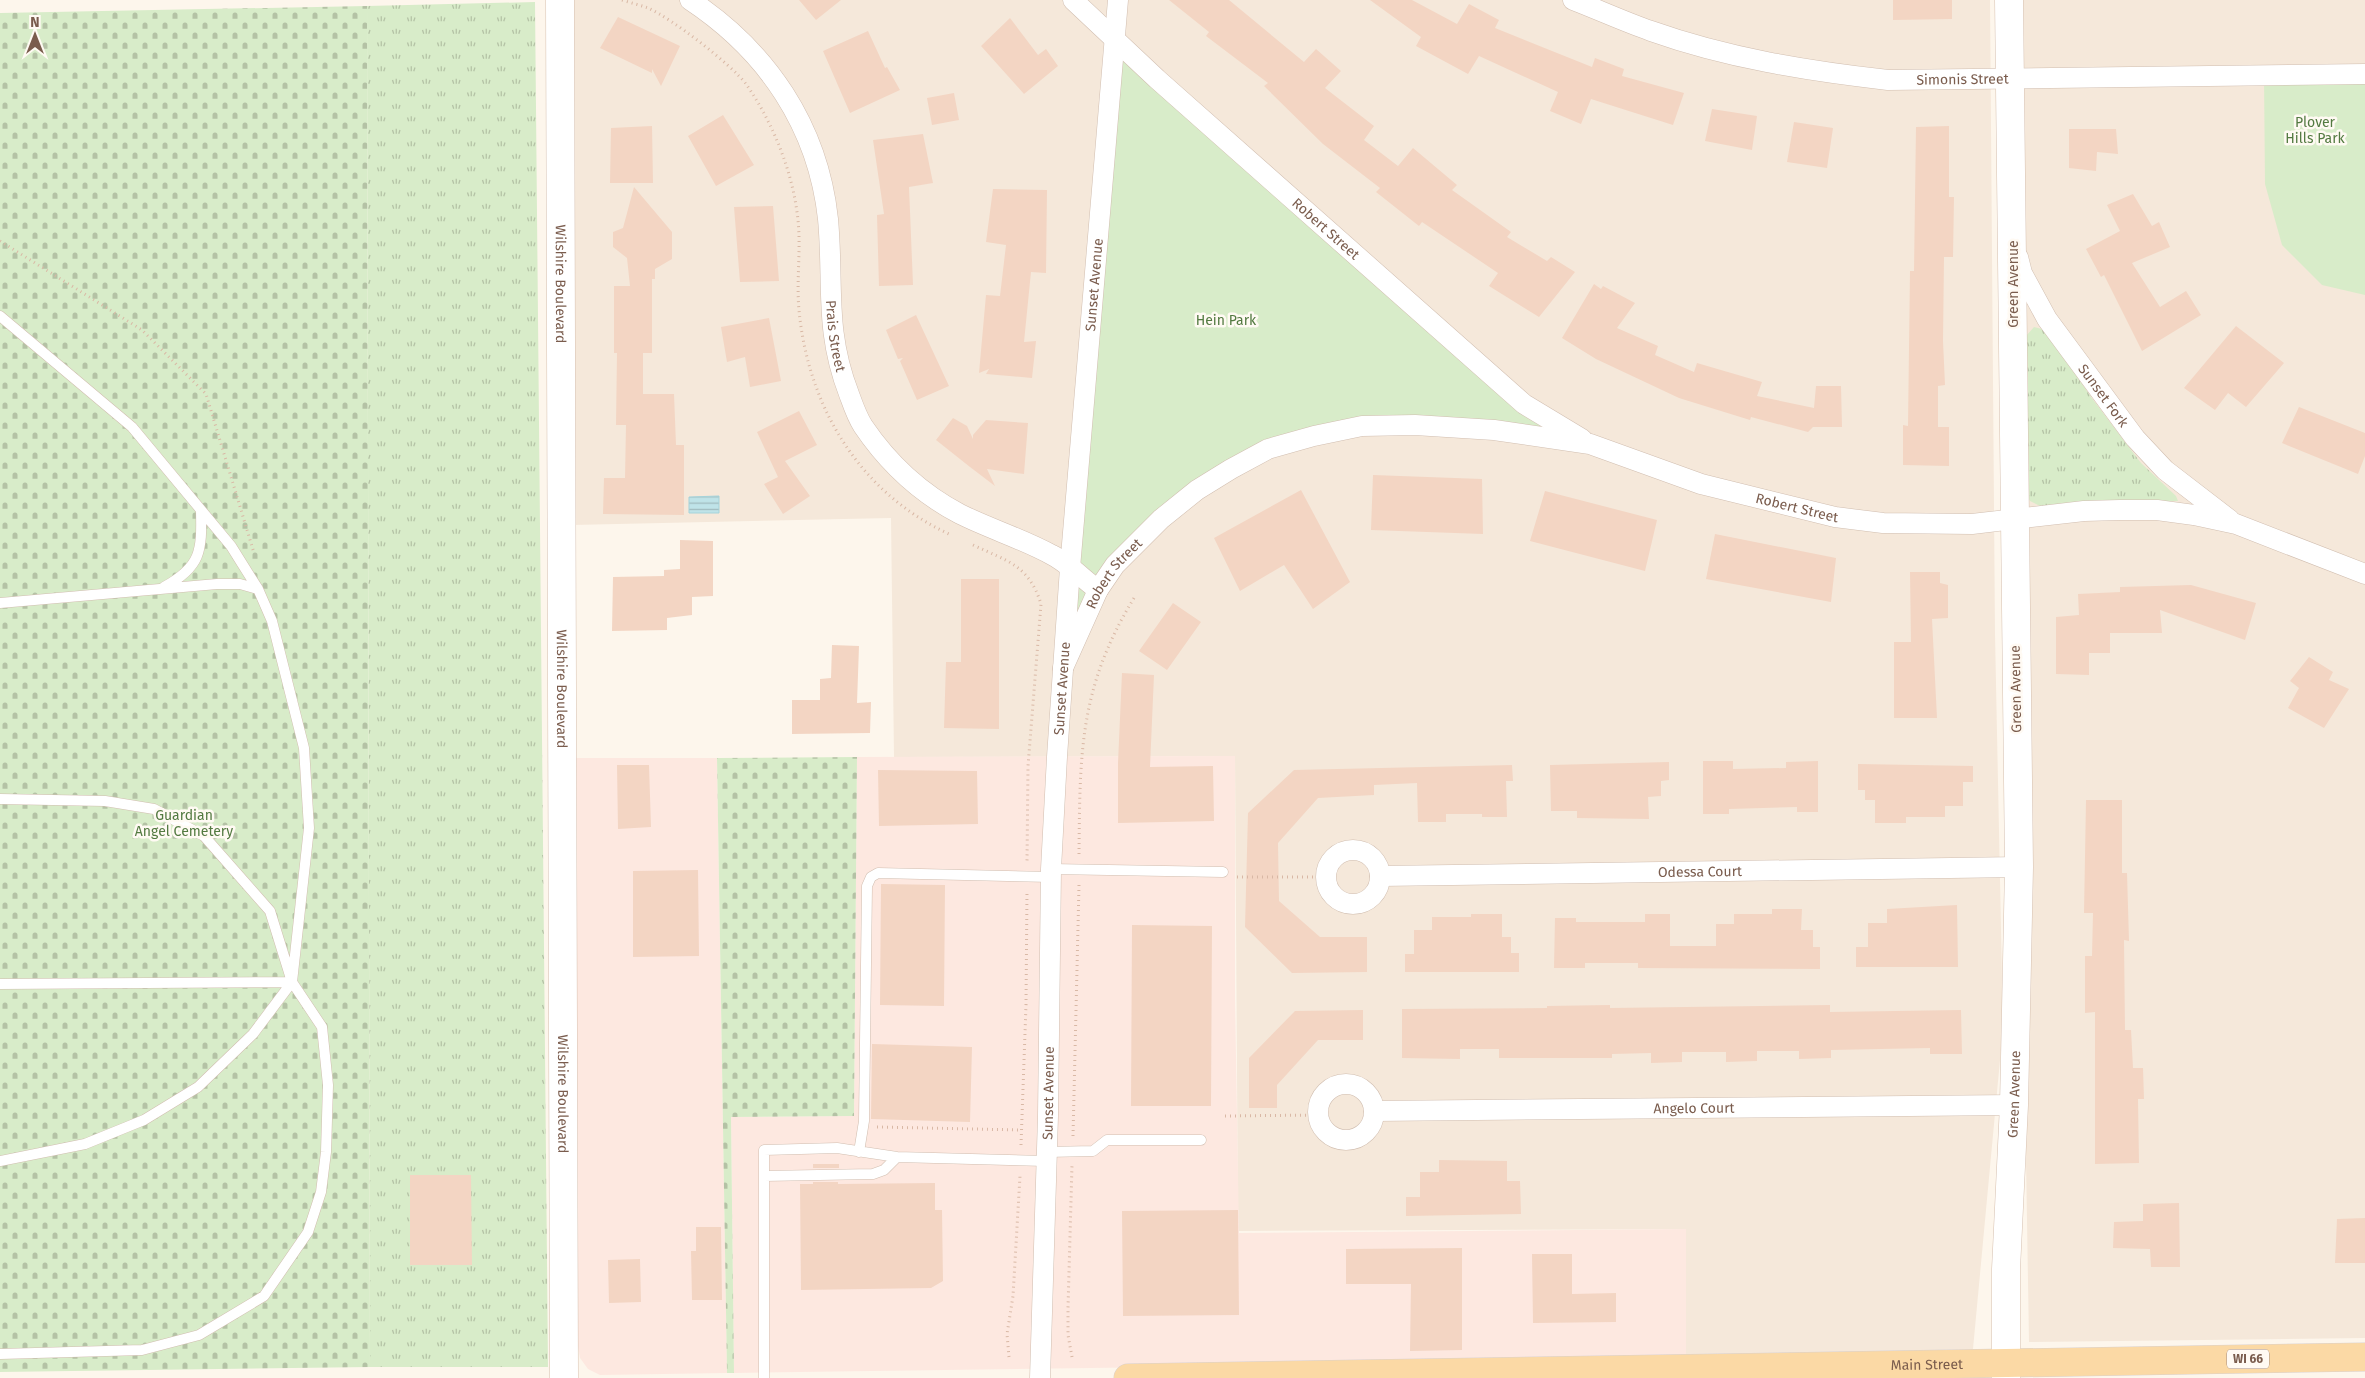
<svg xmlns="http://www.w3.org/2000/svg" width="2365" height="1378" viewBox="0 0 2365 1378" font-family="'Fira Sans',sans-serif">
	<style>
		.residential { fill: #f5e8da }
		.commercial { fill: #fde8e0 }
		.grass { fill: url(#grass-tufts) }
		.cemetery { fill: url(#cemetery-stones) }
		.park { fill: #d8ecc9 }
		.water { fill: url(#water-rules); stroke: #a5d3da }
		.building { fill: #f3d5c3 }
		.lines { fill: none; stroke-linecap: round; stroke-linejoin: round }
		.lane-casing { stroke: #d1beb0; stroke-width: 11 }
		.street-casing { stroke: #d1beb0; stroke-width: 21 }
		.secondary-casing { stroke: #d6c0b0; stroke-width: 29 }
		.primary-casing { stroke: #dad1cd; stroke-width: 29 }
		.path { stroke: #d9b8a5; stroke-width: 3; stroke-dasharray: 1 4; stroke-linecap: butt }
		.lane { stroke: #fff; stroke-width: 10 }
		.street { stroke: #fff; stroke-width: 20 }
		.secondary { stroke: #fff; stroke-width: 28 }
		.primary { stroke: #fbd9a5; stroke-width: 28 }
		.labels { text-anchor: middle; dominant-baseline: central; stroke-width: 5; stroke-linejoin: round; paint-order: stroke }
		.shield { fill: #fffaf3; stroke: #a28b7f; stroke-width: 1 }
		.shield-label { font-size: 12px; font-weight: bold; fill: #7a5c4d }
		.street-label { font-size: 14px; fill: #7a5c4d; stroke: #fffaf3 }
		.park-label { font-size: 14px; fill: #537a41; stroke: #fffaf3 }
	</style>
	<defs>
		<pattern id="grass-tufts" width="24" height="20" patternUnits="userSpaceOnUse" patternTransform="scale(1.25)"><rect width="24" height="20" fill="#d8ecc9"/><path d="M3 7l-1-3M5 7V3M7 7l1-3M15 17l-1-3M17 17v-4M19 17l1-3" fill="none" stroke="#b4c2a5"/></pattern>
		<pattern id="cemetery-stones" width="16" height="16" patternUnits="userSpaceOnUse" patternTransform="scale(1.25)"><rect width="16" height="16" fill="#d8ecc9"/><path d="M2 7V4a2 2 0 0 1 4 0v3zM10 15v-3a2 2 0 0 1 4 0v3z" fill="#b4c2a5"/></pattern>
		<pattern id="water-rules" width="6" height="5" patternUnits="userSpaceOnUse" patternTransform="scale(1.25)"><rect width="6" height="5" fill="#bfe3e8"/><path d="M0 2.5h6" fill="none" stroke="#a0bbbe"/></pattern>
	</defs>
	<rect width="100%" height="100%" fill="#fdf6ec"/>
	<path class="residential" d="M569,0H1990L1995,634L2003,1028L1973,1349L1686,1357V1229L1238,1231L1235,756L894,757L891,518L572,525Z
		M2007,0H2365V1338L2029,1342Z"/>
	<path class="commercial" d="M1235,756V998L1239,1233L1686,1229V1357L1165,1367L734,1373L731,1117L854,1116L857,757Z
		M572,758H717L727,1373L600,1375L588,1369L580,1358L578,1346Z"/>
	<path class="grass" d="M535,2L548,1367H370L367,6Z
		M2034,327L2046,330L2091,397L2141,463L2176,496L2178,501H2130L2040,506L2030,501L2027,495L2026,336Z"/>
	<path class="cemetery" d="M367,6L370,1367L0,1372V13Z
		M857,757L854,1116L731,1117L734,1373H727L717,758Z"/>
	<path class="park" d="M1114,37L1420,313L1590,444L1415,425L1268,449L1135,544L1063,668Z
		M2365,74V295L2322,285L2282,245L2265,184L2264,76Z"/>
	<path class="water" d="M719,496V513H689V497Z"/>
	<path class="building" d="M799,0H841L816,20Z
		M1169,0H1229L1304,62L1316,49L1341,71L1325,88L1374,126L1364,140L1398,166L1413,148L1457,185L1452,190L1511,232L1507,237L1547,261L1551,257L1575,272L1539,317L1489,286L1498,273L1422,222L1419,226L1376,192L1380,188L1323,144L1264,86L1268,83L1206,36L1209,32Z
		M1370,0H1412L1457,24L1469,4L1499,20L1495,28L1592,67L1595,58L1624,69L1622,76L1684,93L1673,125L1591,99L1581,124L1550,111L1558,92L1479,56L1468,74L1416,46L1421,37Z
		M1893,0H1952V19L1893,20Z
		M618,17L680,46L661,86L652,69V73L600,48Z
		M1010,18L1038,55L1046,49L1058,66L1024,94L981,46Z
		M868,31L885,68L887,67L900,90L850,113L823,51Z
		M954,93L959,120L932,125L927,98Z
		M1712,109L1757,116L1752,150L1705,141Z
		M723,115L754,165L716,186L688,136Z
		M1794,122L1833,128L1827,168L1787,162Z
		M652,126L653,183H610L611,128Z
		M1949,126V197H1954L1953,257H1944L1943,341L1945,385L1938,386V427H1949V466L1903,465V425L1908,426L1910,271H1914L1916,127Z
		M2069,129H2116L2118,154L2097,152L2096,171L2069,168Z
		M923,134L933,183L909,187L913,285L879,286L877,215L884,214L873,140Z
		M634,187L672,232V259L655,269V279H652V353H643V394H674L676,445H684V515L603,514L604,478H625L626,425H616L617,353H614V286H630L627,258L613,247V232L623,228Z
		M993,189L1047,190L1046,273L1031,272L1024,342L1036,341L1032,378L986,374L989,369L979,373L986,295L1000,296L1006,245L986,242Z
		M2133,194L2152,226L2159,222L2170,247L2132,263L2160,307L2186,291L2201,315L2142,351L2104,275L2101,277L2086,249L2120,231L2107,205Z
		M773,206L779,281L740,282L734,207Z
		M1594,284L1601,289L1603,286L1635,303L1617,328L1658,346L1655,355L1694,372L1697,363L1762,382L1757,396L1814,408L1816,386H1841L1842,427H1813L1808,432L1751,417L1750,420L1679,398L1596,359L1562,338Z
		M916,315L949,386L917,400L900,361L903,358L898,359L886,330Z
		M769,318L781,381L750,387L745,357L727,362L721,327Z
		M2236,326L2284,363L2246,407L2228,393L2215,410L2184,388Z
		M2299,407L2365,433V456L2358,474L2282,443Z
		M799,411L817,445L785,461L810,496L783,514L764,484L778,477L757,432Z
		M953,418L967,426L973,439V435L986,420L1028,423L1024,474L987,469L995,486L970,467L936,440Z
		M1373,475L1482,479L1483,534L1371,530Z
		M1301,490L1350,582L1313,609L1284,565L1240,591L1214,538Z
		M1545,491L1657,520L1645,571L1530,541Z
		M1715,534L1836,558L1831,602L1706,579Z
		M680,540L713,541V596L692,597V615L667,618V630L612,631L613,577L664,576V570L680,569Z
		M1910,572H1940V583L1948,585V618L1932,619L1937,718H1894V642H1911Z
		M961,579H999V729L944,728L946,662H961Z
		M2191,585L2256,603L2245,640L2160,610L2162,633H2110V653H2089V675L2056,674V617L2079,615L2078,594L2120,592V587Z
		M1173,603L1201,622L1167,670L1139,651Z
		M832,645L859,646L857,703L871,702L870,733L792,734V700H820V679L831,678Z
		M2309,657L2333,672L2329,680L2349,689L2324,728L2288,708L2299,688L2290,681Z
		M1122,673L1154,675L1150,767L1213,766L1214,821L1118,823V763Z
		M1703,761H1733V769L1786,768V762L1818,761V812H1797V807L1729,809V814H1703Z
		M1669,762V780L1661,781V796L1648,797L1649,819L1577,818V811H1551L1550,765Z
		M1858,764L1973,766V782H1963V806H1945V817H1906V823H1875V800H1865V790H1858Z
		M617,765H649L651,827L618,829Z
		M1512,765L1513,781H1506L1507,817H1482V814H1446V822H1418L1417,783L1374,785V795L1318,798L1278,843L1279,901L1320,937H1367V972L1292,973L1245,927L1248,813L1294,770Z
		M878,770L977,771L978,824L879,826Z
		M2086,800H2122V873H2127L2129,941L2124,940L2125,1030H2131L2133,1068H2143L2144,1099H2138L2139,1163L2095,1164V1012L2085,1013V956H2092L2093,913H2084Z
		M698,870L699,956L633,957V871Z
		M881,884L945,885L944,1006L880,1005Z
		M1957,905L1958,967H1856V947H1868V923H1887V909Z
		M1772,909H1802L1801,930H1813V947H1820V969L1638,968V963H1585V968H1554L1555,918H1576V922H1645V914H1670V946H1716V924H1734V914H1772Z
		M1471,914H1502V937H1511V953H1519V972H1405V954H1414V930H1432V917H1471Z
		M1132,925L1212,926L1211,1106H1131Z
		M1610,1005V1008L1830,1005V1012L1961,1010L1962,1054H1930V1048L1831,1050V1058L1799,1059V1051H1757V1061L1726,1062V1052H1682V1062L1651,1063V1053L1612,1054V1058H1499V1049H1460V1059L1402,1058V1009L1547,1008V1006Z
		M1363,1010V1040H1318L1277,1085V1108H1249V1058L1295,1011Z
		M872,1044L972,1047L970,1122L871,1119Z
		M1439,1160L1507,1161V1181H1520L1521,1214L1406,1216V1197H1420V1172H1439Z
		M813,1164H839V1168H813Z
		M410,1175H471L472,1265H410Z
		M813,1182H838V1184L935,1183V1210H942L943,1281L931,1288L801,1290L800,1184H813Z
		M2179,1203L2180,1267H2151L2150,1249L2113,1248L2114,1222L2143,1221V1204Z
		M1238,1210L1239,1315L1123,1316L1122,1211Z
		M2365,1218V1263H2335L2337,1219Z
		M696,1227H721L722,1300H692L691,1251H696Z
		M1462,1248V1350L1410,1351L1411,1284H1346V1249Z
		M1532,1254H1572V1294L1616,1293V1322L1533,1323Z
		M640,1259L641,1302L609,1303L608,1260Z"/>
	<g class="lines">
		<defs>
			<path id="lane" d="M0,316L132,427L231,546L258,589L272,621L304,748L309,828L292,982L322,1027L328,1085L326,1152L321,1192L308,1232L264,1296L199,1335L142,1350L0,1354
				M164,587C201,567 202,551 201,511
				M0,603L217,584H240L258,589
				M0,799L105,801L154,809L204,836L270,911L292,982L253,1034L198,1087L144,1120L85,1144L0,1161
				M1051,869L1223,872
				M0,984L292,982
				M859,1152L864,1121L867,886L871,877L878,873L1051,877
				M1047,1152L1093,1151L1107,1140H1201
				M764,1176L873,1174L884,1170L897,1157
				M764,1378V1150L837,1148L897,1157L1046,1161"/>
			<g id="street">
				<path id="s1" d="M690,0C767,51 818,126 828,219C834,283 824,330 849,394C853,405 857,417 863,426C888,463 920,493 960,514C990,529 1023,539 1052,555C1068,563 1083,579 1098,590"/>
				<path id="s2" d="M1073,0L1157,79L1524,404L1582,439"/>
				<path id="s3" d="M1573,0C1599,10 1625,22 1651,31C1727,58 1808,71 1888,80L2365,74"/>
				<path id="s4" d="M2018,257L2022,273L2047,319L2135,438L2165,470L2230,520"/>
				<path id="s5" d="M1063,668L1098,590L1115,565L1161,519L1197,490L1231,469L1268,449L1314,436L1362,426L1415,425L1494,430L1590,444L1701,484L1835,517L1883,523L1972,524L2084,511L2120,510H2157L2194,515L2236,524L2365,574"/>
				<circle cx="1353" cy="877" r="27"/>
				<path id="s6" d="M1380,876L2019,867"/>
				<circle cx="1346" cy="1112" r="28"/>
				<path id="s7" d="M1374,1111L2014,1105"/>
				<path id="s8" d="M1040,1378L1048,1116L1051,869L1057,757L1070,568L1118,0"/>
			</g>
			<g id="secondary">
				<path id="s9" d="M560,0L564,1378"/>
				<path id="s10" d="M2006,1378V1269L2014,1105L2019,867L2009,0"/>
			</g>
			<g id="primary">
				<path id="s11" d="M1128,1378L2365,1357"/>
			</g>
		</defs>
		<use href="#lane" class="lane-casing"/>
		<use href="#street" class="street-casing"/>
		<use href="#secondary" class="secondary-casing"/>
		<use href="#primary" class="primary-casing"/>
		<path class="path" d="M622,0C631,3 640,5 648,8C671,18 731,64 746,84C772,121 791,168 797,212C802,245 796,278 799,310C808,407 860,493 949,534
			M0,241L142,330L206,394L254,553
			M973,545C1007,561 1029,565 1041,604L1028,766L1027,862
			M1079,854C1080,753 1079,688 1134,598
			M1237,877H1326
			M1225,1116L1318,1115
			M877,1127L1021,1130
			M1073,1136L1079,885
			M1021,1145L1026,1005L1027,891
			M1009,1357L1007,1334L1013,1296L1020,1176
			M1072,1357L1068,1335V1308L1072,1165"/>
		<use href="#lane" class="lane"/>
		<use href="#street" class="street"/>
		<use href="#secondary" class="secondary"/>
		<use href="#primary" class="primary"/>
	</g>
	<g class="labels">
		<rect class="shield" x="2227" y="1349.5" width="42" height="19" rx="4"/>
		<g class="shield-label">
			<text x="2248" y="1359">WI 66</text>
		</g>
		<g class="street-label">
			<text stroke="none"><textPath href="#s3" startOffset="401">Simonis Street</textPath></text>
			<text stroke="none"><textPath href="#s2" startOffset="341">Robert Street</textPath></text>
			<text stroke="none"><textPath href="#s9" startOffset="284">Wilshire Boulevard</textPath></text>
			<text stroke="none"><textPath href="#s8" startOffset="1095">Sunset Avenue</textPath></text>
			<text transform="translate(2013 284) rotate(-90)">Green Avenue</text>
			<text stroke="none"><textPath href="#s1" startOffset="385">Prais Street</textPath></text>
			<text stroke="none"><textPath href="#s4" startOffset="164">Sunset Fork</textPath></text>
			<text stroke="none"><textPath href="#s5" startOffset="852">Robert Street</textPath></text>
			<text stroke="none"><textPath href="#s5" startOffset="108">Robert Street</textPath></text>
			<text stroke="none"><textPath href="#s8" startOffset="690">Sunset Avenue</textPath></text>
			<text stroke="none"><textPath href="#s9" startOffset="689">Wilshire Boulevard</textPath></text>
			<text transform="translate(2016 689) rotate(-91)">Green Avenue</text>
			<text stroke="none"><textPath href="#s6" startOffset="320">Odessa Court</textPath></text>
			<text stroke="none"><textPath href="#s8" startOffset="285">Sunset Avenue</textPath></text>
			<text stroke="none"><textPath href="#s9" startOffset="1094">Wilshire Boulevard</textPath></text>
			<text stroke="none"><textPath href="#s10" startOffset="284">Green Avenue</textPath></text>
			<text stroke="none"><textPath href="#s7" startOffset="320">Angelo Court</textPath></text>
			<text stroke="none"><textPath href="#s11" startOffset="799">Main Street</textPath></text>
		</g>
		<g class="park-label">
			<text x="2315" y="122">Plover<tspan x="2315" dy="16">Hills Park</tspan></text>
			<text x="1226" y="320">Hein Park</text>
			<text x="184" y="815">Guardian<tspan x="184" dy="16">Angel Cemetery</tspan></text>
		</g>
	</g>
	<g transform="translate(35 35)" stroke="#fffaf3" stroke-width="4" paint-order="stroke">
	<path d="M0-4L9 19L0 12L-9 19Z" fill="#7a5c4d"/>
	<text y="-8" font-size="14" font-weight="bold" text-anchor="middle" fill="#7a5c4d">N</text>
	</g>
</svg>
